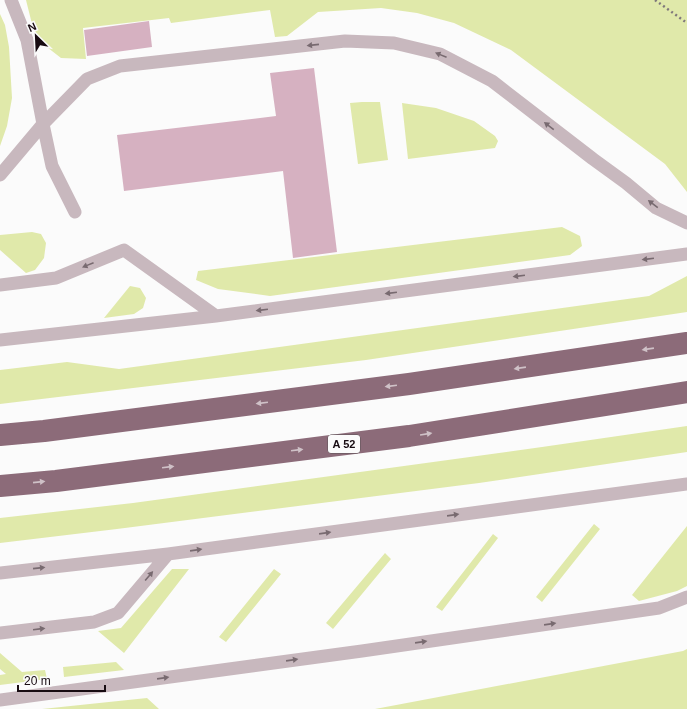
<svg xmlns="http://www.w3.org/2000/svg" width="687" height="709" viewBox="0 0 687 709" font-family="Arial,sans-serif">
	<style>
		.green { fill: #e0e9aa }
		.building { fill: #d6b1c1 }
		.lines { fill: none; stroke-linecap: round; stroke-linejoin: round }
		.path { stroke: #7f787b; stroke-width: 2.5; stroke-dasharray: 2 3; stroke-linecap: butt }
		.lane { stroke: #c8b8be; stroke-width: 13 }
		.highway { stroke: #8c6b79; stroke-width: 22 }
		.oneway { fill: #786a70 }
		.oneway2 { fill: #cfc1c7 }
		.labels { text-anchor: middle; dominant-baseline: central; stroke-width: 3; stroke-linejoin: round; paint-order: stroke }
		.shield { fill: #fbfbfb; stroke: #5b5357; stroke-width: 1 }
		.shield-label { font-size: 11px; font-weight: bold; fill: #170b11 }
	</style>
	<rect width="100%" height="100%" fill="#fbfbfb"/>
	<path class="green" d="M26,0H687V192L665,164L511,50L454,23L417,13L381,8L318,12L287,36L275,37L270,10L171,23L169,18L83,28L86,59L61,58L43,44L33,28Z
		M0,14L5,25L9,47L12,98L7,126L0,146Z
		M362,102H380L388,160L358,164L350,103Z
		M402,103L436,108L474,121L495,136L498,141L495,148L408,159Z
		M562,227L580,236L582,246L570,255L270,296L218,289L196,280L198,271Z
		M32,232L41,234L46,243L44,258L35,270L26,273L0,250V235Z
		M687,276V312L366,360L0,404V370L67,362L119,369L649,296Z
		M130,286L140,288L146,298L143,308L134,314L104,318Z
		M687,426V452L479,483L117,529L0,543V518L133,503L542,447Z
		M594,524L600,529L542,602L536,597Z
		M687,526V586L677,591L639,601L632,595Z
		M493,534L498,538L442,611L436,607Z
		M385,553L391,559L333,629L326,623Z
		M172,569H189L124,653L98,631L121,628Z
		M274,569L281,574L226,642L219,637Z
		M687,649V709H375L683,651Z
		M0,653L22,672L45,670L47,679L0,685V675L6,674L0,669Z
		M116,662L124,670L64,677L63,667Z
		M147,698L159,709H42Z"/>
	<path class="building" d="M149,21L152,47L87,56L84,30Z
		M314,68L337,252L293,258L283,171L124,191L117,135L276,116L270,73Z"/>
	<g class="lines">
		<path class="path" d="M655,0L687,23"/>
		<path class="lane" d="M11,0L27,40L43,124L52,166L75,212
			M0,175L43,124L87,79L120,66L345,41L394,43L440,54L492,81L593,159L626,183L656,208L687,223
			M0,285L56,278L124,250L216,316
			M0,340L216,316L687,254
			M0,573L168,554L687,484
			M0,633L94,622L118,613L168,554
			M0,700L362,651L659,608L687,597"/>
		<path class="highway" d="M0,435L44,431L409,384L687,343
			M0,486L56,481L409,436L687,392"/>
	</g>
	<defs><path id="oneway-solid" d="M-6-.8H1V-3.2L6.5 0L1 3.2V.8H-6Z"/></defs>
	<g class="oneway">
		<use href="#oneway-solid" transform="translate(313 45) rotate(174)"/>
		<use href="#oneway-solid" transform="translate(441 55) rotate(-158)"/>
		<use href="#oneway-solid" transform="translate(549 126) rotate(-142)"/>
		<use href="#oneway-solid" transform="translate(653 204) rotate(-143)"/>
		<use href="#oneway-solid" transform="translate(648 259) rotate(173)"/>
		<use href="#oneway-solid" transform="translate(88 265) rotate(158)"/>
		<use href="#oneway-solid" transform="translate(519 276) rotate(173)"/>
		<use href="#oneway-solid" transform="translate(391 293) rotate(173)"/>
		<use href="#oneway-solid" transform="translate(262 310) rotate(173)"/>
		<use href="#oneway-solid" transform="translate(453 515) rotate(-8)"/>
		<use href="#oneway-solid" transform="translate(325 533) rotate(-8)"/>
		<use href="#oneway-solid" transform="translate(196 550) rotate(-8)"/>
		<use href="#oneway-solid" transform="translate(39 568) rotate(-6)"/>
		<use href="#oneway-solid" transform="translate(149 576) rotate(-50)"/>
		<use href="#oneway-solid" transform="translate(550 624) rotate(-8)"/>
		<use href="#oneway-solid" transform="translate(39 629) rotate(-7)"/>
		<use href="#oneway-solid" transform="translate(421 642) rotate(-8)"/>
		<use href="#oneway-solid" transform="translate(292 660) rotate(-8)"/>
		<use href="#oneway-solid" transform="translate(163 678) rotate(-8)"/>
	</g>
	<g class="oneway2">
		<use href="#oneway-solid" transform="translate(648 349) rotate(172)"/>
		<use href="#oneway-solid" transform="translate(520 368) rotate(172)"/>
		<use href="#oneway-solid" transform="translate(391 386) rotate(173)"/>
		<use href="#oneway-solid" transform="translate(262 403) rotate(173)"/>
		<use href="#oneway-solid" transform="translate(426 434) rotate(-9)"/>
		<use href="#oneway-solid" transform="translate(297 450) rotate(-7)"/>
		<use href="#oneway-solid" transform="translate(168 467) rotate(-7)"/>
		<use href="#oneway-solid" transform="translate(39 482) rotate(-6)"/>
	</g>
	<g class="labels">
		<rect class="shield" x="328" y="435" width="32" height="18" rx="3"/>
		<g class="shield-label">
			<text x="344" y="444">A 52</text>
		</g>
	</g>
	<g transform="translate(36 36) rotate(336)" stroke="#fbfbfb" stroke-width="3" paint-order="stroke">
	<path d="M0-3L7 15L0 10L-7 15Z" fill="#170b11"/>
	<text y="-6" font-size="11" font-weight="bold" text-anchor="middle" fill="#170b11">N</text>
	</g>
	<path d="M18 685v6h87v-6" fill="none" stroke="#170b11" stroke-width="2"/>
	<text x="24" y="685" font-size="12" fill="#170b11" stroke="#fbfbfb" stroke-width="3" paint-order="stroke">20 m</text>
</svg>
